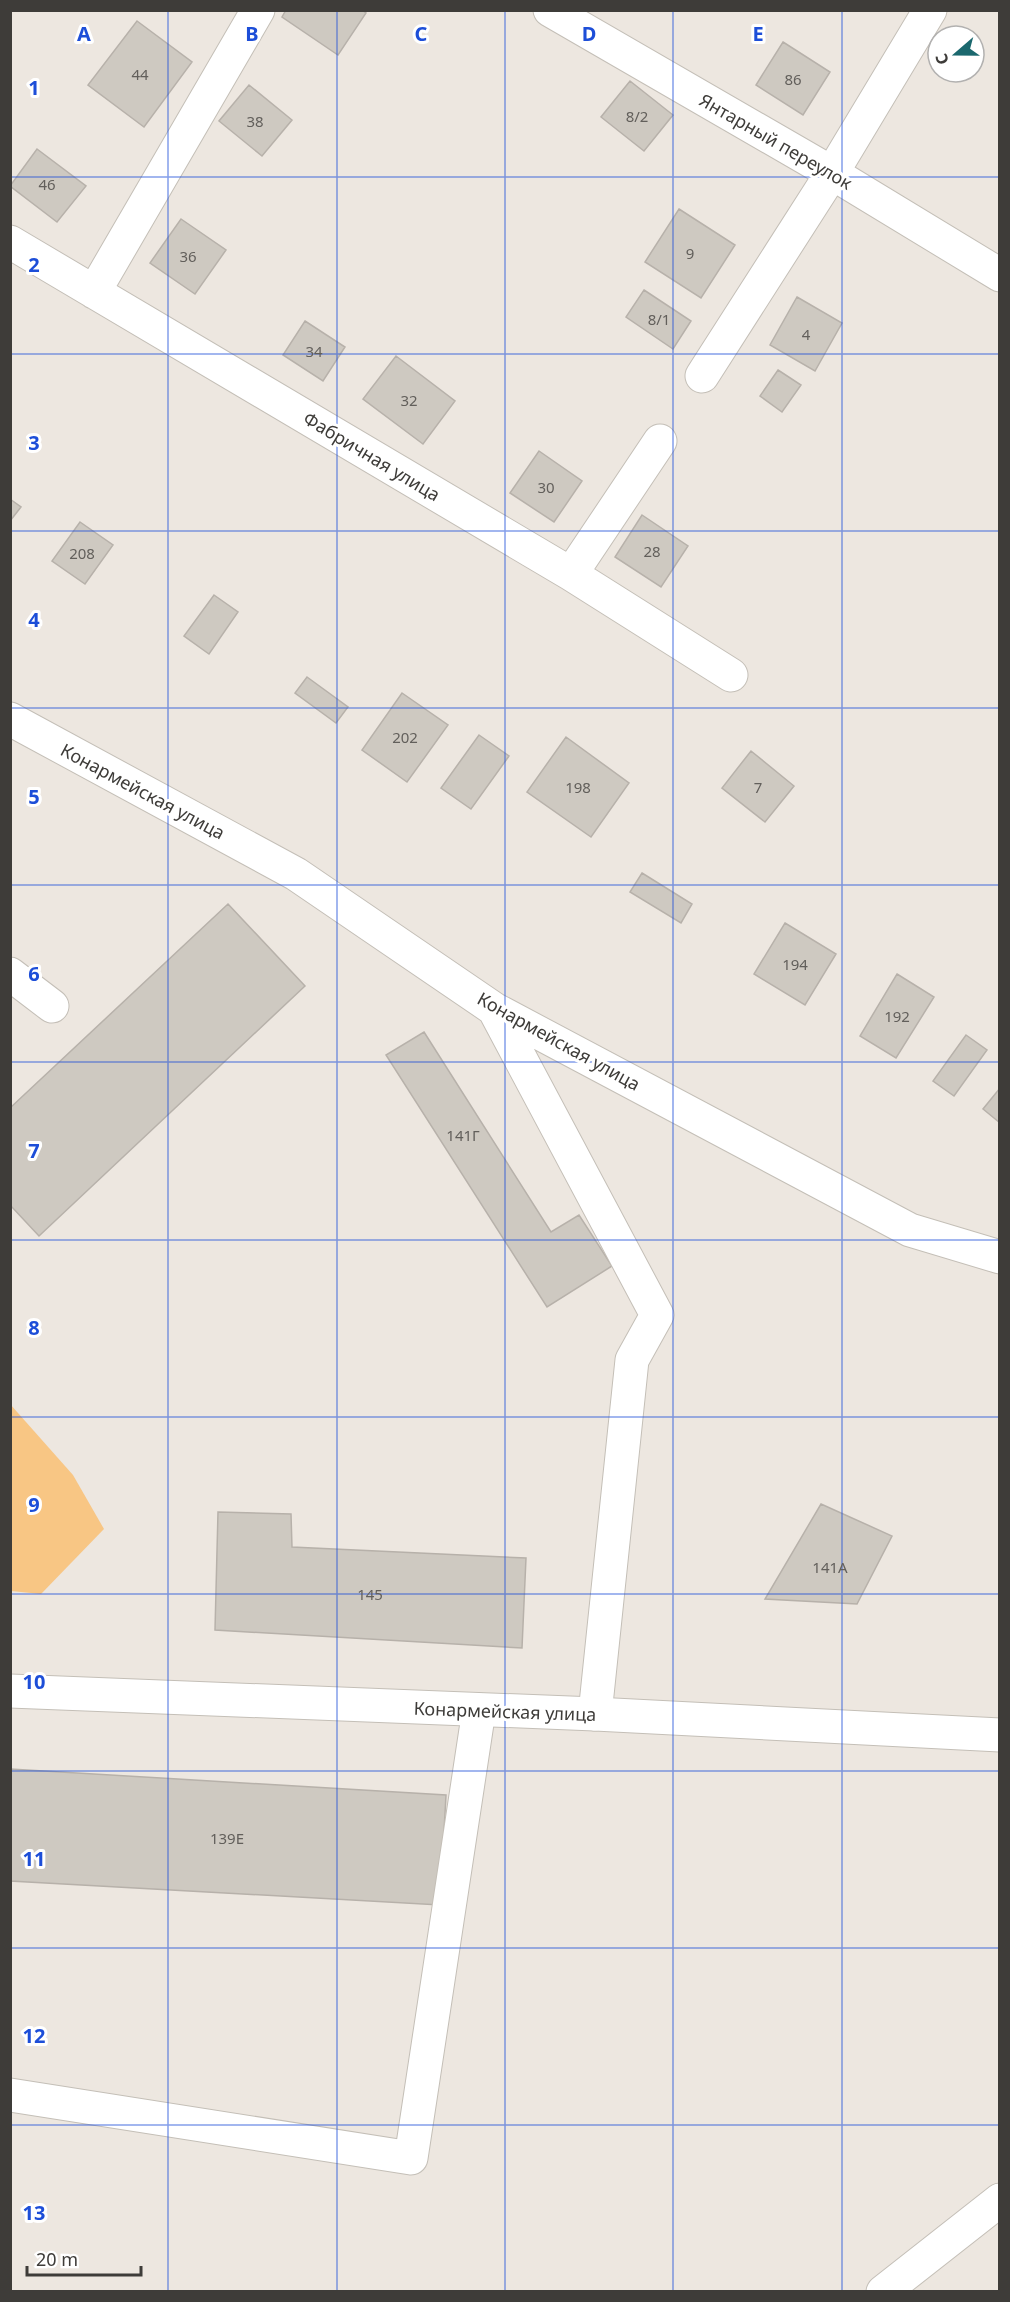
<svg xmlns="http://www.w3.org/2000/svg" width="1010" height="2302" viewBox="0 0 1010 2302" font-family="'Noto Sans',sans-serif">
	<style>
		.water { fill: #f8c684 }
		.building { fill: #cec9c1; stroke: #b7b1aa; stroke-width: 1.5 }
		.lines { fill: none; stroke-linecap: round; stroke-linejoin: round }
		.minor-casing { stroke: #c4bfb7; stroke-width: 35 }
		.major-casing { stroke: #c4bfb7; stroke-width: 35 }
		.minor { stroke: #fff; stroke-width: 33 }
		.major { stroke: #fff; stroke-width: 33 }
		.grid { fill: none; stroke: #1d4ed8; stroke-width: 1.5; stroke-opacity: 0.55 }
		.labels { text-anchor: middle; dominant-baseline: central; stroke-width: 6; stroke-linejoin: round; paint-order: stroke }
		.number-label { font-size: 15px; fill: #625f5b }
		.street-label { font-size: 18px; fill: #3e3c39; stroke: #fff }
		.grid-label { font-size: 20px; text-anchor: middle; font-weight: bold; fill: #1d4ed8; stroke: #fff; stroke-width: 6; stroke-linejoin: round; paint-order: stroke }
	</style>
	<rect width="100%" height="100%" fill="#ede7e0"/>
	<path class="water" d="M10,1404L73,1475L104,1529L41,1594L11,1591Z"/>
	<path class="building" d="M286,10H362L366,13L338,55L282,17Z
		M137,21L192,62L144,127L88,85Z
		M783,42L830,72L803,115L756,85Z
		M630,81L673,115L644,151L601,117Z
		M249,85L292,120L262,156L219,121Z
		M37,149L86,186L57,222L10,186Z
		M679,209L735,245L701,298L645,262Z
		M181,219L226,250L195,294L150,263Z
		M644,290L691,321L673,349L626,317Z
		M797,297L842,323L815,371L770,345Z
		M305,321L345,347L323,381L283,355Z
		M396,356L455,401L423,444L363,399Z
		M778,370L801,385L782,412L760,396Z
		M539,451L582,481L554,522L510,493Z
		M10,499L21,507L10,521Z
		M642,515L688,546L661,587L615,557Z
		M80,522L113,545L85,584L52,561Z
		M214,595L238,612L209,654L184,636Z
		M307,677L348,707L336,723L295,693Z
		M402,693L448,725L407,782L362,750Z
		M479,735L509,756L471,809L441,788Z
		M566,737L629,783L591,837L527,792Z
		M751,751L794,786L765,822L722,788Z
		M642,873L692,904L681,923L630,892Z
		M228,904L305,986L39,1236L10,1205V1108Z
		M785,923L836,954L805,1005L754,974Z
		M897,974L934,997L896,1058L860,1036Z
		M424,1032L551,1232L579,1215L612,1266L547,1307L386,1055Z
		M966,1035L987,1050L954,1096L933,1081Z
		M1000,1088V1123L983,1109Z
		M821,1504L892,1536L857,1604L765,1599Z
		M218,1512L291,1514L292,1547L526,1558L522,1648L215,1630Z
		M10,1769L446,1795L440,1905L10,1881Z"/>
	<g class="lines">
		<defs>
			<path id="minor" d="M550,10L832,173L1000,275
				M10,242L571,574L731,675
				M94,292L258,10
				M702,376L832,173L930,10
				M571,574L660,441
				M10,719L296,874L494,1009L910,1230L1000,1257
				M10,974L52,1006
				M494,1009L657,1315L632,1360L595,1714
				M10,2095L411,2158L479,1710
				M883,2292L1000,2200"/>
			<path id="major" d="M10,1691L595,1714L1000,1735"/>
		</defs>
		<use href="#minor" class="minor-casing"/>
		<use href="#major" class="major-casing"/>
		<use href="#minor" class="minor"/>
		<use href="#major" class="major"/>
	</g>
	<path class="grid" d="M168,10V2292M337,10V2292M505,10V2292M673,10V2292M842,10V2292M10,177H1000M10,354H1000M10,531H1000M10,708H1000M10,885H1000M10,1062H1000M10,1240H1000M10,1417H1000M10,1594H1000M10,1771H1000M10,1948H1000M10,2125H1000"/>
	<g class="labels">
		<g class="number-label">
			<text x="140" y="74">44</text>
			<text x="793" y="79">86</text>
			<text x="637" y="116">8/2</text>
			<text x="255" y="121">38</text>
			<text x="47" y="184">46</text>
			<text x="690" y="253">9</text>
			<text x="188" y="256">36</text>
			<text x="659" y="319">8/1</text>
			<text x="806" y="334">4</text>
			<text x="314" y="351">34</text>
			<text x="409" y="400">32</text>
			<text x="546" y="487">30</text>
			<text x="652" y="551">28</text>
			<text x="82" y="553">208</text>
			<text x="405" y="737">202</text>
			<text x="578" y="787">198</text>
			<text x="758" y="787">7</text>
			<text x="795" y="964">194</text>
			<text x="897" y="1016">192</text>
			<text x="463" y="1135">141Г</text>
			<text x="830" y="1567">141А</text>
			<text x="370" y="1594">145</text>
			<text x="227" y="1838">139Е</text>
		</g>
		<g class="street-label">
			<text transform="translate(776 141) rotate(30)">Янтарный переулок</text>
			<text transform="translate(372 456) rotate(31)">Фабричная улица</text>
			<text transform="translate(143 791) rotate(28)">Конармейская улица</text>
			<text transform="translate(559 1041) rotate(29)">Конармейская улица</text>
			<text transform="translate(505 1711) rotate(2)">Конармейская улица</text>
		</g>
	</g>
	<g class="grid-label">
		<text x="84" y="41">A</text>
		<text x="252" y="41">B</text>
		<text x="421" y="41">C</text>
		<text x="589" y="41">D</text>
		<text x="758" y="41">E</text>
		<text x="34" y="95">1</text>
		<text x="34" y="272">2</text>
		<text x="34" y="450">3</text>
		<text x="34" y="627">4</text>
		<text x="34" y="804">5</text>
		<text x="34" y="981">6</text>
		<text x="34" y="1158">7</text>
		<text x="34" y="1335">8</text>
		<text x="34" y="1512">9</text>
		<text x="34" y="1689">10</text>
		<text x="34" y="1866">11</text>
		<text x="34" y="2043">12</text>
		<text x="34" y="2220">13</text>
	</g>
	<rect width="1010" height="2302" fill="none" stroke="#3e3c39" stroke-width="24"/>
	<g transform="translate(956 54) rotate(250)"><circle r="28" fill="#ffffff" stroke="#b2b1b0" stroke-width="1.5"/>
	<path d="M0-4.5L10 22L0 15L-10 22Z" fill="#1b686e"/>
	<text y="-9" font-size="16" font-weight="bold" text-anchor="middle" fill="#3e3c39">С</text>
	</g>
	<path d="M27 2266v9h114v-9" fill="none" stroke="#3e3c39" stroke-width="3"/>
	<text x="36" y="2266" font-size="18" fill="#3e3c39" stroke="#ffffff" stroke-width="4.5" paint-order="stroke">20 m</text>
</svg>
